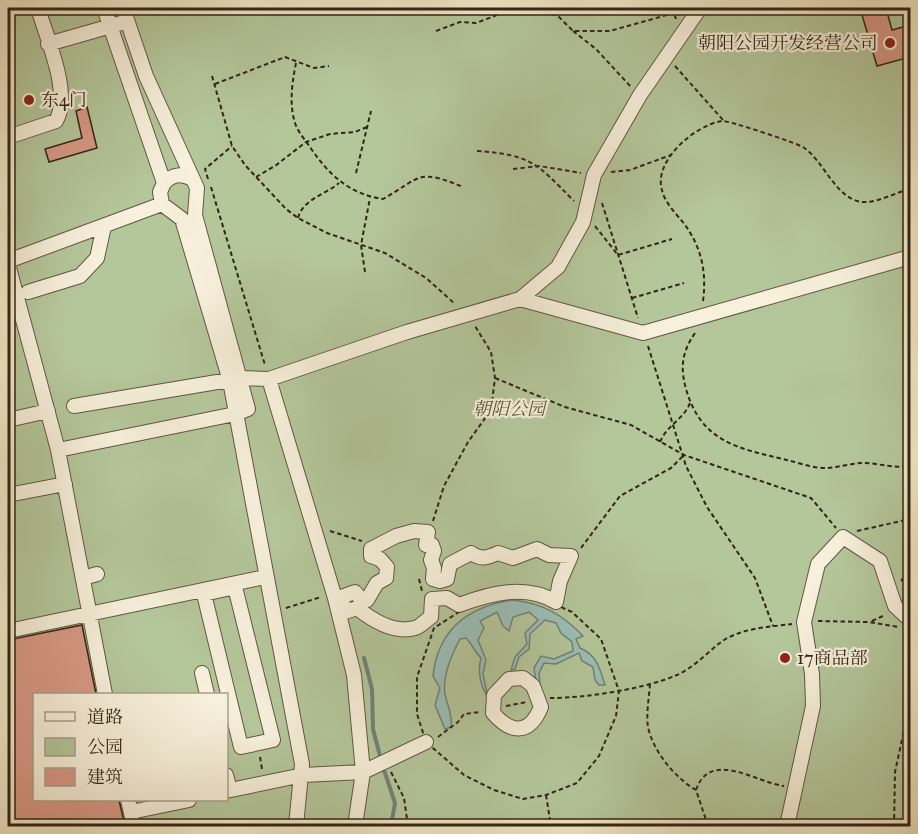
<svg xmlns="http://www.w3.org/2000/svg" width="918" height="834" viewBox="0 0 918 834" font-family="'IM FELL Great Primer','Noto Serif SC',serif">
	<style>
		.green { fill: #b4c79b; stroke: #727658; stroke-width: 1.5; fill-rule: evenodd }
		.water { fill: #9bc0b9; stroke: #718278; stroke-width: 1.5 }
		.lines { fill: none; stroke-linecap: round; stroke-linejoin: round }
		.stream { stroke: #718278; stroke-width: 4 }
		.building { fill: #d79985; stroke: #312516; stroke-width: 1.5 }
		.minor-casing { stroke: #615642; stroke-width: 16 }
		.path { stroke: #312516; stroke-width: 2; stroke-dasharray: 4.5 3; stroke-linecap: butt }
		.minor { stroke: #f7f0db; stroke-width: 14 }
		.poi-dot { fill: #8f2418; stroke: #f7f0db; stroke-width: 2 }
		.labels { text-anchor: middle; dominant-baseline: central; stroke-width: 4.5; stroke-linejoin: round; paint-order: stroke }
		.poi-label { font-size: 18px; fill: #312516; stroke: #f7f0db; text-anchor: start }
		.park-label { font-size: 18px; font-style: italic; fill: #58563e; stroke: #f7f0db }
	</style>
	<rect width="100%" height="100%" fill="#f2e8c7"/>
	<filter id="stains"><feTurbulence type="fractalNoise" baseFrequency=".00333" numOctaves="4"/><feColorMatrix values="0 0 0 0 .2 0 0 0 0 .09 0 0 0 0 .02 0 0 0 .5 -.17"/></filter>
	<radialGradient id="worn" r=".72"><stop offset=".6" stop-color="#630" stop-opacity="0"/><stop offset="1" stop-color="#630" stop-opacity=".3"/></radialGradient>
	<path class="green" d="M8,8H910V826H8ZM34,694H226V800H34Z"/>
	<path class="water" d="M512,600C542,603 562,614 583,636L576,639L580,648C597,655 600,669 605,685H599L595,680L593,667L582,661L579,653L556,664L544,663L539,673L540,685L536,682L534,668L541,656L554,659L573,651L572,642L561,633L556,623L545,620L530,634L529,649L519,657L515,669L511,670L515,657L527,644L525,633L538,620L529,612L513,617L509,631L503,626L497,612L480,621L484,628L478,640L486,660L483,674L488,698C480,685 477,673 481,658C475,652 472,644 466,638L460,639C452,654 442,676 445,694C447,705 453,715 451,727L445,729L435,705L440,688L433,676C438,629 468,607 512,600Z"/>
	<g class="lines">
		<path class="stream" d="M364,658L372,689L373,729L381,760
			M383,767L395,803L391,826"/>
	</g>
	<path class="building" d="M860,8H886L892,30L910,25V57L877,66Z
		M87,107L97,148L49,162L45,149L82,138L76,111Z
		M82,625L96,694H34V800H119L125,826H8V640Z"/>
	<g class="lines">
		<defs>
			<path id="minor" d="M104,8L164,183L160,192L162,204L182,219L230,381L302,764L296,826
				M48,44L118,24
				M8,137L56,121C72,93 46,37 38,8
				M164,183C174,173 181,174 193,179
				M8,261L162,204
				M8,264L58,450L105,694
				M28,292L80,276L97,258L104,226
				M520,299L643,333L910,257
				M269,379L335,598L354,675L363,772L355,826
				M74,406L241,378L269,379L407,332L520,299L558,267L583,222L594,175L640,95L700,8
				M8,420L48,411
				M58,450L235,414L248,409L195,215L197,188L146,76L123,8
				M8,495L65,484
				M414,531L428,532L426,545H432L434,551L431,560L434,568L433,579L440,581L447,579L450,564L471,553C481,560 487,558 498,553L513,558L537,549L549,555L571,556L560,581L556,602C525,584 491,593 459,605L447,598L432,599L431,617C426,620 420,627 415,628C394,634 372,620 357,608L345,612L341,597L355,592L360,598L367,600L377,583L386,578L387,567L380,559L371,556V549L396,536Z
				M83,578L97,574
				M235,587L273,740L241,747L204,594Z
				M8,631L265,577
				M202,673L207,694
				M523,678L533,686L541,707C530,734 512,735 493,713L494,695L509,679Z
				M226,775L230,790
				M226,791L303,775L363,772L426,742
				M128,800L134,826
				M131,812L189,800
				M787,826L813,706L812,674L804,622L818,564L843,537L880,561L895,606L910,620"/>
		</defs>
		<use href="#minor" class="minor-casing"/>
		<path class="path" d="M672,8L676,19
			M436,31L460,22L476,23L505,12L534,9L558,16L573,31H610L674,13
			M573,31L596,49L631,87
			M296,63C292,83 289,104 295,123C298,132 305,140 310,147C328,174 349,194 383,199C422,177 417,168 463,187
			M675,66L723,120
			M212,76L232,146L245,165L286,209L298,218L327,233L385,253L426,278L455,304
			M215,84L285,57L314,68L329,66
			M477,151C532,155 536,163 574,201
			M513,169L539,166L581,173
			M611,172L630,170L671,155
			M356,173L371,111
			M256,177L275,166L306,142L330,134L355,132L367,127
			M208,179L205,169L232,146
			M211,187L265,365
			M602,203L638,318
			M298,218C303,199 325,195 339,183
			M595,226L618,255L672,239
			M365,272L361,245L370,198
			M632,298L684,283
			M703,301C707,271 701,245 682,221C675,213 664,201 662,190C653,161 695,125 722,121C728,120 796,143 803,147C825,161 837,204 867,202C881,201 897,192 910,189
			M695,333C682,352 680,367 686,389C701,441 736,448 783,459C797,462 814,469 828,468C839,467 850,464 860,463C877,462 894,470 910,465
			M648,346L686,466L707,507L755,578L773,626
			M495,378L565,407L631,425L684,455L811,498L836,528
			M660,442C667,425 684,419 690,403
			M433,521L444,486L468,442L491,410L495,378L491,352L475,326
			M330,531L362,541
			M857,531L910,519
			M581,548L620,496L671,468L684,455
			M419,579L422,591
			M901,581L910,570
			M496,595L539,597L572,612L601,639L619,691L616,716L599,756L577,783L546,795L523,799L494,790L464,775L426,742L417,714V677L434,628L462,610Z
			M286,608L321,597
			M818,621L869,622L899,627
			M872,621L885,615
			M650,684C649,698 646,714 648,727C653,751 675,778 696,790L708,826
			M550,698C586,698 644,689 677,675C693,668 707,653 721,642C741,628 768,627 792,624
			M506,706L527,702
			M438,737L458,722L464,714L480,712
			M260,757L262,769
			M391,772L404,798L408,826
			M696,790C710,749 755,782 784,786
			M546,795L551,826
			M894,826L895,772L910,703"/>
		<use href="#minor" class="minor"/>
	</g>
	<g class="poi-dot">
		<circle cx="890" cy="43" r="6"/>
		<circle cx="29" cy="100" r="6"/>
		<circle cx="785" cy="658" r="6"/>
	</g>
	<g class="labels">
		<g class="poi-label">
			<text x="878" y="43" text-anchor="end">朝阳公园开发经营公司</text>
			<text x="41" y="100">东4门</text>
			<text x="797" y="658">17商品部</text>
		</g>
		<g class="park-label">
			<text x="509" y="409">朝阳公园</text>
		</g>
	</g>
	<rect width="918" height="834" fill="none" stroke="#f2e8c7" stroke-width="30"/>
	<rect x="9" y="9" width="900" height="816" fill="none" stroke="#312516" stroke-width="3"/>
	<rect x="15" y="15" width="888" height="804" fill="none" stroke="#312516" stroke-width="1.5"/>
	<rect x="33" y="693" width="195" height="108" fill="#f7f0db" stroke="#a89f8c" stroke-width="1.5"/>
	<rect x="45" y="712" width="30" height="9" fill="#f7f0db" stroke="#a89f8c" stroke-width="1.5"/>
	<text x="87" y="723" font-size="18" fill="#312516">道路</text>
	<rect x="45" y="738" width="30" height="18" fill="#b4c79b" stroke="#a89f8c" stroke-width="1.5"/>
	<text x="87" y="753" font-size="18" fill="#312516">公园</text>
	<rect x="45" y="768" width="30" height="18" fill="#d79985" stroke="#a89f8c" stroke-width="1.5"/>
	<text x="87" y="783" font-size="18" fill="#312516">建筑</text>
	<rect width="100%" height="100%" filter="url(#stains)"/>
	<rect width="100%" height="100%" fill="url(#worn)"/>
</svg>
